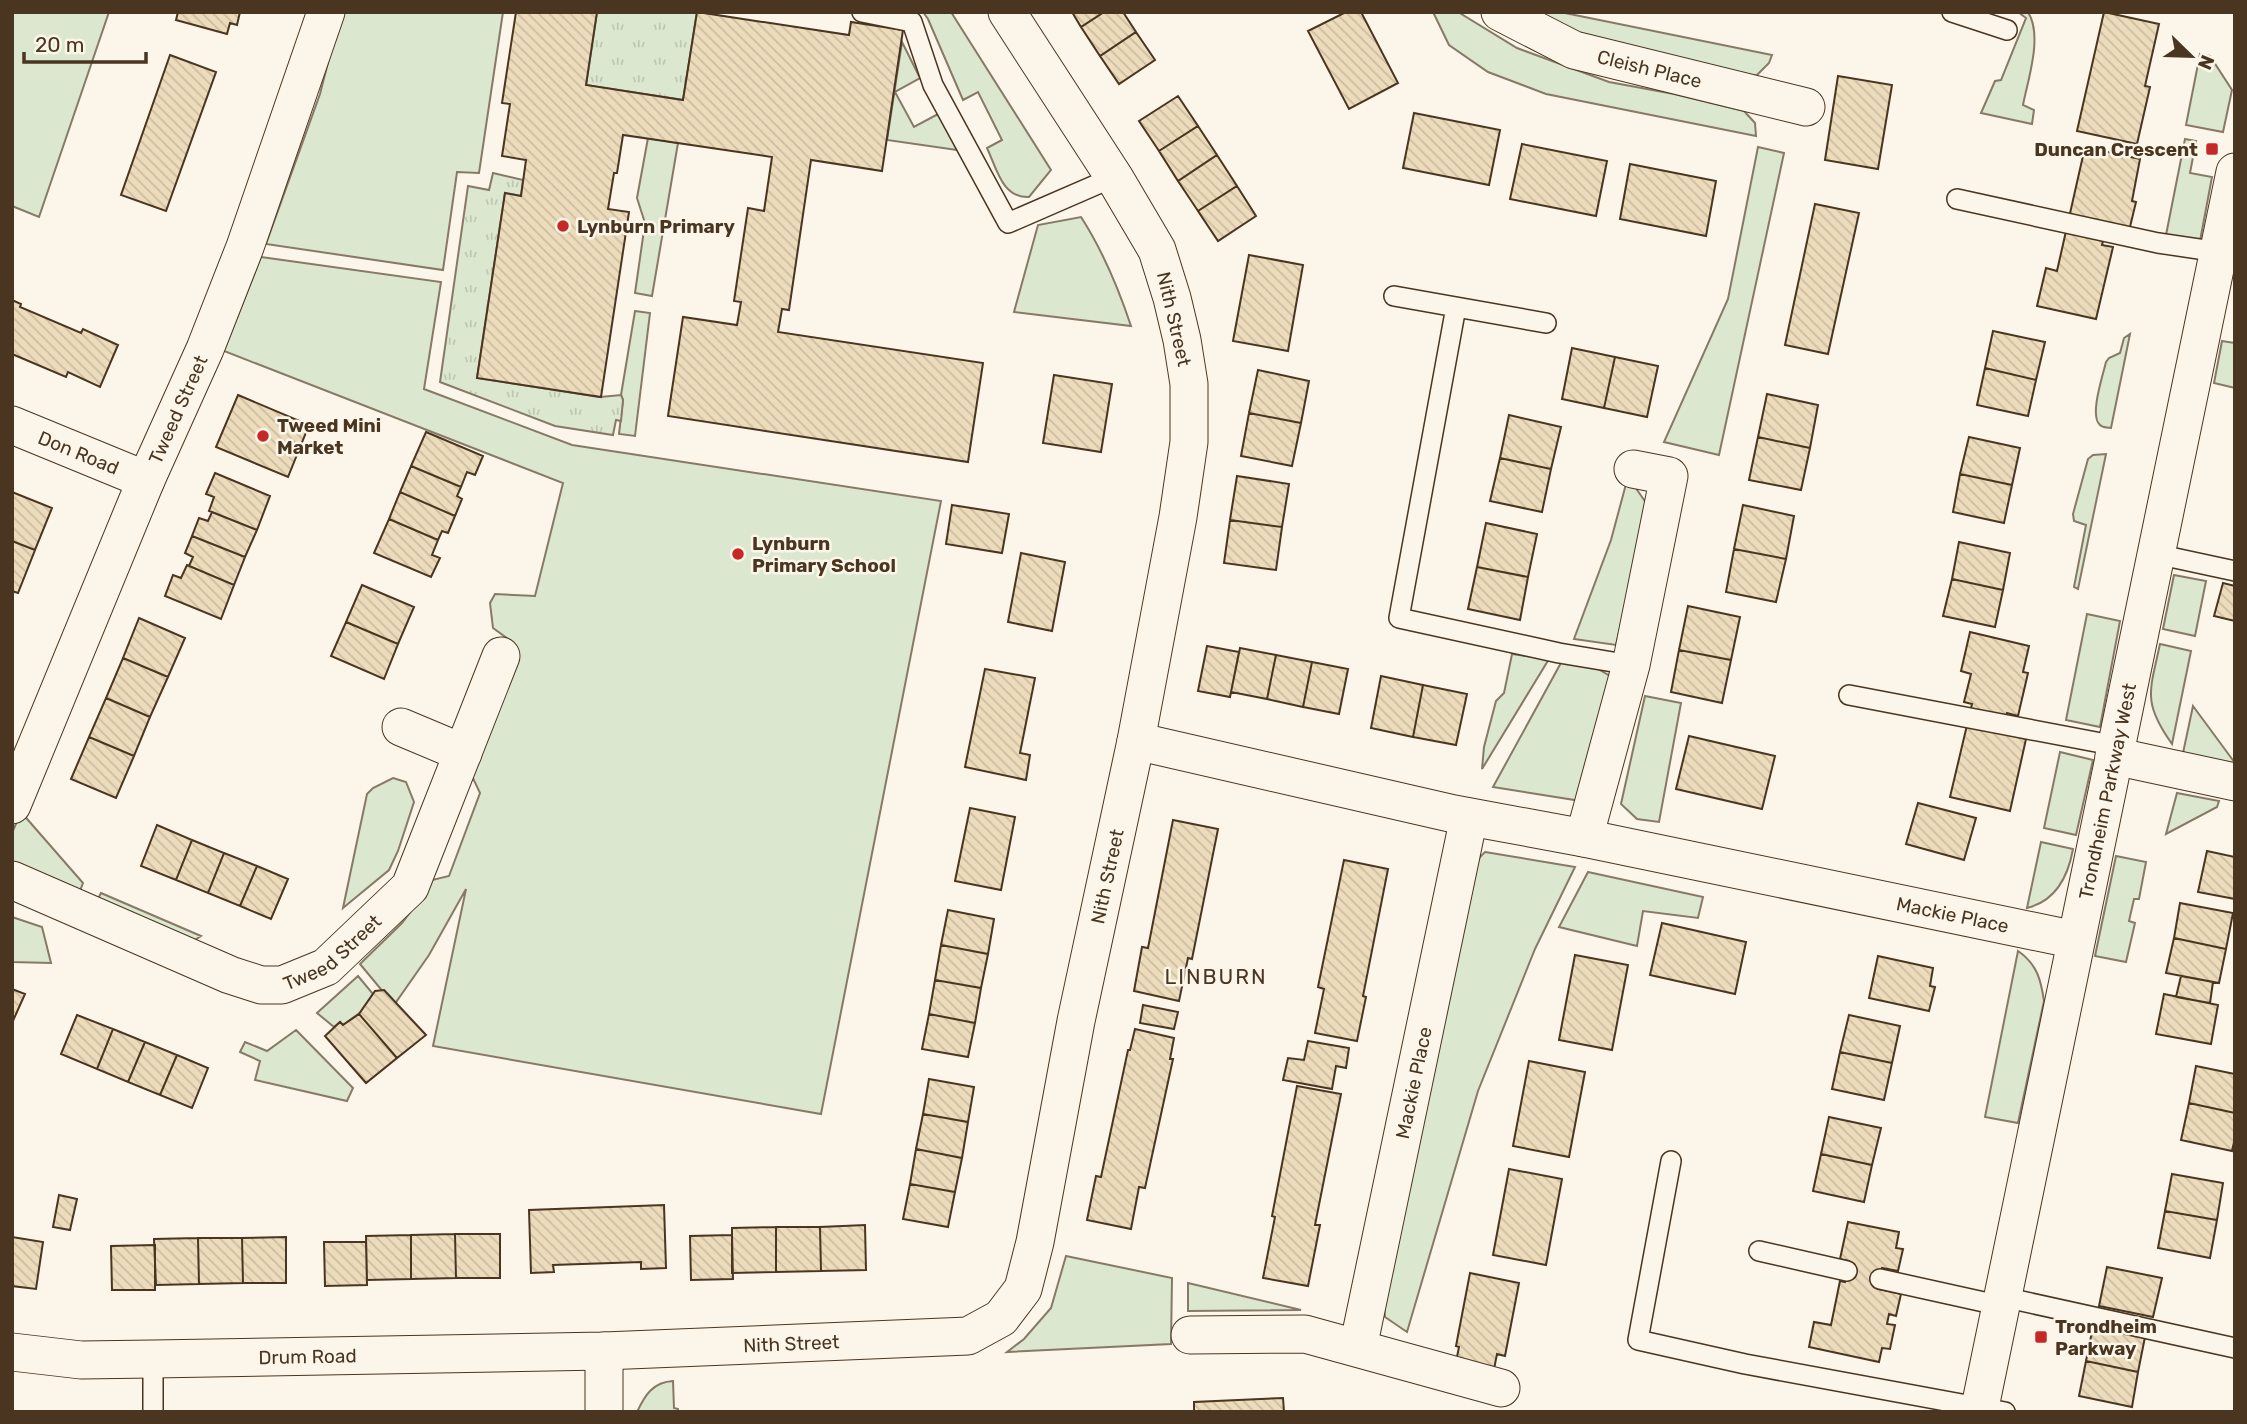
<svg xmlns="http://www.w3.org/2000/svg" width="2247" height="1424" viewBox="0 0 2247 1424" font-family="Rubik,sans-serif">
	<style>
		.grass { fill: #dce7d0; stroke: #887966; stroke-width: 2 }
		.park { fill: url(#park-tufts); stroke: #887966; stroke-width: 2 }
		.building { fill: url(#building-back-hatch); stroke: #4a3520; stroke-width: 2 }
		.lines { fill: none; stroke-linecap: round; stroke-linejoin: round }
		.service-casing { stroke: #4a3520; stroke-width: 22 }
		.minor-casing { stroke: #4a3520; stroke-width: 39 }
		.service { stroke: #fbf6e9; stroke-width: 19 }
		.minor { stroke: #fbf6e9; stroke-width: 37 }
		.poi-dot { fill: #c62828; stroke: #fbf6e9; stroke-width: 2.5 }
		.labels { text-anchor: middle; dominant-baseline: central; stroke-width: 5; stroke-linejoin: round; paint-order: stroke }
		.street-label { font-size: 19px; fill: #4a3520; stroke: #fbf6e9 }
		.poi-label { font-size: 19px; font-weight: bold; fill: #4a3520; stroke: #fbf6e9; text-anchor: start }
		.neighbourhood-label { font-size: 21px; letter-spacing: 2px; fill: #4a3520; stroke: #fbf6e9 }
	</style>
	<defs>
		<pattern id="park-tufts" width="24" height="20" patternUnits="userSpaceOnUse" patternTransform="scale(1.75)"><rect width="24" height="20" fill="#dce7d0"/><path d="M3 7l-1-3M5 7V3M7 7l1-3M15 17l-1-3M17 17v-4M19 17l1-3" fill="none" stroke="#bec7b2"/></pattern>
		<pattern id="building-back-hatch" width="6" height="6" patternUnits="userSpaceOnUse" patternTransform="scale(1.75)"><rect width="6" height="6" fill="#ecdcbc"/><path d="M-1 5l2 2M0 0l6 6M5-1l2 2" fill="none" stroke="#ccbda1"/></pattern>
	</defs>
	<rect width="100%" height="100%" fill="#fbf6e9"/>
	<path class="grass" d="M12,12H109L39,217L12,206Z
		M341,12H503L479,173L457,172L443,270L266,244L320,94Z
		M923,12H951L1051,170L1029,197C1002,198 997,169 987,148L1002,140L978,92L963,100L928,19Z
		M1433,12H1458L1517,48L1609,82L1674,94L1744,111L1755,123L1756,136L1546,94L1488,72L1449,45Z
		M1524,12H1560L1772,55L1769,63L1757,75L1742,76L1580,39Z
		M2018,12H2028C2043,36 2028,79 2023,105L2034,110L2032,124L1981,113L1995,81L2001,80L2026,18Z
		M902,42L920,78L895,92L914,127L940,113L957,150L887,140Z
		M2200,54L2210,56L2232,90L2223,132L2186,125Z
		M648,138L678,143L652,296L635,293L645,223L637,198Z
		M2185,139L2196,141L2190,173L2212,177L2200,241L2166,235Z
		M1758,147L1784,153L1719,455L1664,442L1728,299Z
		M1081,217C1103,251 1118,287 1131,326L1014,312L1038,225Z
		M261,257L441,282L424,389L572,445L941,501L821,1114L433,1046L466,889L429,955L394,1005L360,964L402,923L415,906L428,881L449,876L480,793L470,772L512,648L508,639L493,628L490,603L495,594L535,596L563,483L224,351Z
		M635,311L650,313L635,436L619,434L623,400L621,395Z
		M2130,334L2111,428C2106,427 2103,428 2100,425C2089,416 2103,375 2106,362L2109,358L2120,353L2124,338Z
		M2222,341L2235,343V388L2214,383Z
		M2106,454L2078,589L2074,587L2086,525L2074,521L2073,514L2088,459L2093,455Z
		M1626,484L1635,487L1649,507L1616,645L1574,639L1611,540Z
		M2174,575L2206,581L2195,636L2163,629Z
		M2087,614L2120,621L2100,727L2066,720Z
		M2160,644L2191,651L2172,744C2142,702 2150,691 2160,644Z
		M1512,654L1549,659L1482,769L1484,747L1496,701L1504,693Z
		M1562,661L1598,669L1610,676L1581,801L1493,787Z
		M1645,696L1681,703L1659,822L1637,819L1621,804Z
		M2193,706L2235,763V765L2183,753Z
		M2060,752L2093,760L2076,835L2044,828Z
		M393,778L406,782L414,802L398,851L389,870L343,908L367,794L373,788Z
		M2177,793L2219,801L2217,807L2166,834Z
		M21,812L83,883L76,901L12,875V833Z
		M2041,842L2073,849C2068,877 2056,901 2027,908Z
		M1485,852L1575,867L1535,949L1478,1091L1407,1332L1385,1317L1383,1295L1473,873L1480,857Z
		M2116,856L2146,862L2139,899H2134L2129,921L2135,923L2126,962L2095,956Z
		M1588,872L1703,897L1698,918L1643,911L1637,946L1559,927Z
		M101,893L201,936L184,947L93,908Z
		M12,917L42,927L51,963L12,962Z
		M2018,951C2037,964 2041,980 2044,1001L2018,1123L1985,1117Z
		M358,976L373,994L361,1012L343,1025L340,1022L334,1027L317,1013Z
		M296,1030L353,1088L347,1101L255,1080L260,1061L240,1052L245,1042L267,1051Z
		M1066,1256L1172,1278L1171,1344L1007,1352L1024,1339L1051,1308Z
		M1188,1283L1301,1310L1188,1311Z
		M673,1381L674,1408L678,1409V1412H637C645,1395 653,1382 673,1381Z"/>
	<path class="park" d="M597,12H697L683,100L586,85Z
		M493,173L523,180L521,196L505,193L477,378L600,397L621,395L623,400L621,421L616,420L613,435L555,426L440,382L468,186L489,190Z"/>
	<path class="building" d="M178,12H240L237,25L230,23L227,34L176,20Z
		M516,12H597L586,85L683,100L697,12L849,35L851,22L903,30L882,171L811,160L789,310L782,309L778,332L983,363L968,462L668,416L683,317L737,325L741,302L734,301L748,208L764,211L772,157L623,135L617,173H614L608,209L629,212L601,397L477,378L505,193L521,196L526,160L502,156L510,104L502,103Z
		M1072,12H1104L1081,27Z
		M1104,12H1123L1136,32L1100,56L1081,27Z
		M1346,12H1361L1398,83L1349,109L1308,31Z
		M2104,12L2159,24L2145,86L2150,87L2137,144L2077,131Z
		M1136,32L1155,60L1119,84L1100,56Z
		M170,55L216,72L166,211L121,195Z
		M1838,76L1892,85L1878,169L1825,160Z
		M1178,96L1198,126L1159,151L1139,121Z
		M1414,113L1500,130L1489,185L1403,168Z
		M1198,126L1217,155L1178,181L1159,151Z
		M1522,144L1607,161L1596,216L1510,199Z
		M2085,147L2140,159L2132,201L2136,202L2129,231L2107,226L2102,245L2113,247L2096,319L2037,306L2046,268L2057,271Z
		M1217,155L1237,186L1198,211L1178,181Z
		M1630,164L1716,181L1706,236L1620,219Z
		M1237,186L1256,216L1218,241L1198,211Z
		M1815,204L1859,213L1828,354L1785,345Z
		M1249,255L1303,265L1288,351L1233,341Z
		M12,300L21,304L20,307L81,333L83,329L118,345L100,387L68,372L66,377L12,354Z
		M1993,331L2045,342L2036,380L1985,368Z
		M1572,348L1615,357L1604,408L1562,399Z
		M1615,357L1658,366L1647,417L1604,408Z
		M1985,368L2036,380L2028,416L1977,405Z
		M1258,370L1309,381L1301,423L1249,413Z
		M1054,375L1112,384L1101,452L1043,443Z
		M1767,394L1818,405L1810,448L1758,437Z
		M238,395L309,425L288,477L216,447Z
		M1249,413L1301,423L1292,466L1241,456Z
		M1509,415L1561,427L1551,469L1500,458Z
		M426,432L483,456L475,475L467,472L461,487L411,466Z
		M1758,437L1810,448L1801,490L1749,480Z
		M1969,437L2020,448L2012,485L1960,474Z
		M1500,458L1551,469L1542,512L1490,501Z
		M411,466L461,487L457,496L462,499L455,516L400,492Z
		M215,473L270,496L257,530L209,511L214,497L206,494Z
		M1960,474L2012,485L2004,523L1953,512Z
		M1237,476L1289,484L1282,527L1230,520Z
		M12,492L52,508L35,550L12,541Z
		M400,492L455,516L448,533L442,531L438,540L389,519Z
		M952,505L1009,514L1002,553L946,544Z
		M1743,505L1794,516L1786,559L1734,549Z
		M212,512L257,530L245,557L192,536L199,518L208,521Z
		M389,519L438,540L432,555L440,558L431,577L374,553Z
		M1230,520L1282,527L1276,570L1224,563Z
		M1486,523L1537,534L1528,577L1477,567Z
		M192,536L245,557L234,585L189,566L193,557L185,553Z
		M12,541L35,550L18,593L12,591Z
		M1959,542L2010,553L2003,590L1952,579Z
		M1734,549L1786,559L1776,602L1726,592Z
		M1021,553L1065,562L1052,631L1008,622Z
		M187,565L234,585L221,619L165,596L173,575L181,578Z
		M1477,567L1528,577L1520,620L1468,609Z
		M1952,579L2003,590L1995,627L1943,616Z
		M2223,583L2235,586V621L2214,616Z
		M362,585L414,607L398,644L346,622Z
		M1688,606L1740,617L1731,660L1679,650Z
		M139,618L185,638L168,677L123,658Z
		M346,622L398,644L384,679L331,656Z
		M1970,632L2029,646L2023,672L2028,673L2018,716L2007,713L2003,733L2026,739L2010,811L1950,797L1972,704L1964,702L1971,674L1961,671Z
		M1207,646L1239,652L1230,697L1198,691Z
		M1240,648L1276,655L1267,699L1231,692Z
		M1679,650L1731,660L1722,703L1671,692Z
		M1276,655L1312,662L1303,707L1267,699Z
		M123,658L168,677L150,717L106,698Z
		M1312,662L1348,669L1339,714L1303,707Z
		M985,669L1035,678L1020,753L1030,755L1026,780L965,767Z
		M1381,676L1423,685L1413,737L1371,728Z
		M1423,685L1467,694L1456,745L1413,737Z
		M106,698L150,717L134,756L89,737Z
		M1689,736L1775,756L1762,809L1676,789Z
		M89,737L134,756L116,798L71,779Z
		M1918,803L1976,818L1964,860L1906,844Z
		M970,808L1015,817L1001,890L955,881Z
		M1173,820L1218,829L1192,959L1188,958L1179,1001L1134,991L1142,947L1148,948Z
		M157,825L192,840L176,880L141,866Z
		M192,840L224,853L208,893L176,880Z
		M2207,851L2235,857V899L2198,892Z
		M224,853L257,866L240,906L208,893Z
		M1344,860L1388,869L1363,996L1366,997L1357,1041L1315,1033L1324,989L1318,987Z
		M257,866L288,879L271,919L240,906Z
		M2180,903L2233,913L2226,949L2174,938Z
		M948,910L994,919L988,954L941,945Z
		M1662,923L1746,942L1735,994L1650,975Z
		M2174,938L2226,949L2219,983L2166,973Z
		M941,945L988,954L981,988L935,980Z
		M1575,955L1628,965L1612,1050L1559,1040Z
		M1878,956L1933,968L1930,986L1935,987L1929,1011L1869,998Z
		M2181,976L2213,982L2210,1003L2176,997Z
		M935,980L981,988L975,1023L929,1014Z
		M12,989L25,994L12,1023Z
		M384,990L426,1035L397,1058L359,1014L375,991Z
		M2164,994L2218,1005L2211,1044L2156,1034Z
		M1143,1005L1178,1012L1174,1029L1140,1023Z
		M359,1014L397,1058L366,1083L325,1036L340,1022L343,1025Z
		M929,1014L975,1023L968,1057L922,1049Z
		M77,1015L113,1029L97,1069L61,1054Z
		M1849,1015L1900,1026L1892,1063L1840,1052Z
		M113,1029L145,1042L128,1082L97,1069Z
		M1135,1029L1174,1038L1170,1059H1173L1145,1188L1139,1187L1131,1229L1087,1220L1096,1176L1101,1177L1128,1050H1130Z
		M1308,1041L1349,1048L1346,1068L1336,1066L1332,1089L1283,1080L1288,1058L1304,1060Z
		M145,1042L177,1055L160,1095L128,1082Z
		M1840,1052L1892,1063L1884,1100L1832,1089Z
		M177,1055L208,1068L192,1108L160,1095Z
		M1529,1061L1585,1072L1569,1157L1513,1146Z
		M2196,1066L2235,1074V1113L2189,1103Z
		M929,1079L974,1087L968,1122L923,1114Z
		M1297,1086L1341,1094L1315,1225H1320L1308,1286L1263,1278L1275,1217L1272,1216Z
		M2189,1103L2235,1113V1138L2232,1151L2181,1140Z
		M923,1114L968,1122L962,1158L916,1149Z
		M1829,1117L1881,1128L1872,1165L1821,1154Z
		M916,1149L962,1158L955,1192L910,1184Z
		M1821,1154L1872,1165L1864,1202L1813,1191Z
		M1509,1169L1562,1179L1546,1265L1493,1255Z
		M2172,1174L2223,1183L2217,1220L2165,1211Z
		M910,1184L955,1192L948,1227L903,1219Z
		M59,1195L77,1199L70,1230L53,1227Z
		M664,1205L666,1268L641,1269V1262L553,1265L554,1272L531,1273L529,1210Z
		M2165,1211L2217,1220L2210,1258L2158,1248Z
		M1848,1222L1899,1232L1896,1248L1903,1249L1898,1271L1882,1268L1878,1289L1901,1294L1896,1316L1889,1314L1887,1324L1895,1325L1890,1349L1882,1348L1879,1362L1809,1347L1814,1322L1831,1325L1840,1281L1845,1282L1849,1261L1840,1259Z
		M865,1225L866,1270L821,1271L820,1227Z
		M776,1227H820L821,1271L776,1272Z
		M776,1227V1272L732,1273V1228Z
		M455,1234H500V1278H456Z
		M455,1234L456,1278L411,1279V1235Z
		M411,1235V1279L367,1280L366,1236Z
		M732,1235L733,1279L691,1280L690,1236Z
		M12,1237L43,1242L36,1289L12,1286Z
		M286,1237V1283H243L242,1238Z
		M198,1238H242L243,1283L199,1284Z
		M198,1238L199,1284L156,1285L154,1239Z
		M324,1242H366L367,1285L325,1286Z
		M155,1245V1290H112L111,1246Z
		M2107,1267L2162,1278L2153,1317L2099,1306Z
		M1470,1273L1519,1283L1505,1356L1497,1354L1493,1374L1455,1367L1459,1347L1456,1346Z
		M2093,1327L2145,1337L2138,1372L2086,1361Z
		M2086,1361L2138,1372L2132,1407L2079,1396Z
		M1283,1398L1284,1412H1194V1402Z"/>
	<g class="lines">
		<defs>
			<path id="service" d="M862,12L912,22L933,85L1008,223L1114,177
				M1952,12L2007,30
				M1957,199L2158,243L2219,252
				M1394,296L1456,307
				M1546,323L1456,307L1399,618L1559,653L1631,665
				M2156,554L2235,571
				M1849,695L2117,746
				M1671,1161L1638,1340L1745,1364L2005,1412
				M1759,1251L1847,1271
				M1880,1279L2002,1306
				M2003,1297L2235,1348
				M153,1359V1412"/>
			<g id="minor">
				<path id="s1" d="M1500,12L1574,50L1806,107"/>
				<path id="s2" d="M12,425L146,480"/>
				<path d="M401,727L463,753"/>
				<path id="s3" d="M1136,741L1454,814L1584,838L2076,940"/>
				<path d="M2114,756L2235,782"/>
				<path id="s4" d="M12,805L146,480L205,349L245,247L326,12"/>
				<path d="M1584,838L1631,665L1669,476L1633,469"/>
				<path id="s5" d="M12,880L230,975L261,985H282L326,967L410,887L501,656"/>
				<path d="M1190,1335L1305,1334L1501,1388"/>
				<path id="s6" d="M1358,1348L1469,817"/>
				<path d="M604,1351V1412"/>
				<path id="s7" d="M12,1352L81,1360L153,1359L604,1351L968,1336L1001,1318L1023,1289L1035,1242L1076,1021L1136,741L1178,517L1189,442V384L1182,340L1172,298L1157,250L1114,177L1007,12"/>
				<path id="s8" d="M1979,1412L2235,172"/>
			</g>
		</defs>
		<use href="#service" class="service-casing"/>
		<use href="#minor" class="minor-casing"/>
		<use href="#service" class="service"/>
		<use href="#minor" class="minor"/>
	</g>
	<g class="poi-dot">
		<rect x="2205" y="142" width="14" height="14" rx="3.5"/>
		<circle cx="563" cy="226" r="7"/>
		<circle cx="263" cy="436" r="7"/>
		<circle cx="738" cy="554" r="7"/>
		<rect x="2034" y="1330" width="14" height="14" rx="3.5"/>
	</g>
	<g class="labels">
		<g class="street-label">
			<text stroke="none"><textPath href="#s1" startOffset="161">Cleish Place</textPath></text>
			<text transform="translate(1174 319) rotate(77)">Nith Street</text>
			<text stroke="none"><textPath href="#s4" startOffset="429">Tweed Street</textPath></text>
			<text stroke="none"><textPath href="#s2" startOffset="72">Don Road</textPath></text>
			<text stroke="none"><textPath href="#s8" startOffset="634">Trondheim Parkway West</textPath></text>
			<text stroke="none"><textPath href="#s7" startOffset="1452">Nith Street</textPath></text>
			<text stroke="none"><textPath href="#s3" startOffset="835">Mackie Place</textPath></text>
			<text stroke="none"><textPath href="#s5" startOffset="352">Tweed Street</textPath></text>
			<text stroke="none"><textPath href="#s6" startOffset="271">Mackie Place</textPath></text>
			<text stroke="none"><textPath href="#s7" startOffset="780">Nith Street</textPath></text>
			<text stroke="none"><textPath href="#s7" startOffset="296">Drum Road</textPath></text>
		</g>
		<g class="poi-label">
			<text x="2198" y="149" text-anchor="end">Duncan Crescent</text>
			<text x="577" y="226">Lynburn Primary</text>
			<text x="277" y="425">Tweed Mini<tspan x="277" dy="22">Market</tspan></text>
			<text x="752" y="543">Lynburn<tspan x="752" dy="22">Primary School</tspan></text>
			<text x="2055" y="1326">Trondheim<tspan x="2055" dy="22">Parkway</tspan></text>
		</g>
		<g class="neighbourhood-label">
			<text x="1216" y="976">LINBURN</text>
		</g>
	</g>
	<rect width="2247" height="1424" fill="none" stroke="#4a3520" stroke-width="28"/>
	<g transform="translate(2191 56) rotate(113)" stroke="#fbf6e9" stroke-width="5" paint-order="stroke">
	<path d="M0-5L12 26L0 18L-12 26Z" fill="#4a3520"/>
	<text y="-10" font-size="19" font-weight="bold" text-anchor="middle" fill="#4a3520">N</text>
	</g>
	<path d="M24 52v10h122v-10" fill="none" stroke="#4a3520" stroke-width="3.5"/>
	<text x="35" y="52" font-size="21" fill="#4a3520" stroke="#fbf6e9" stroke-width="5" paint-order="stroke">20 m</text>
</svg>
